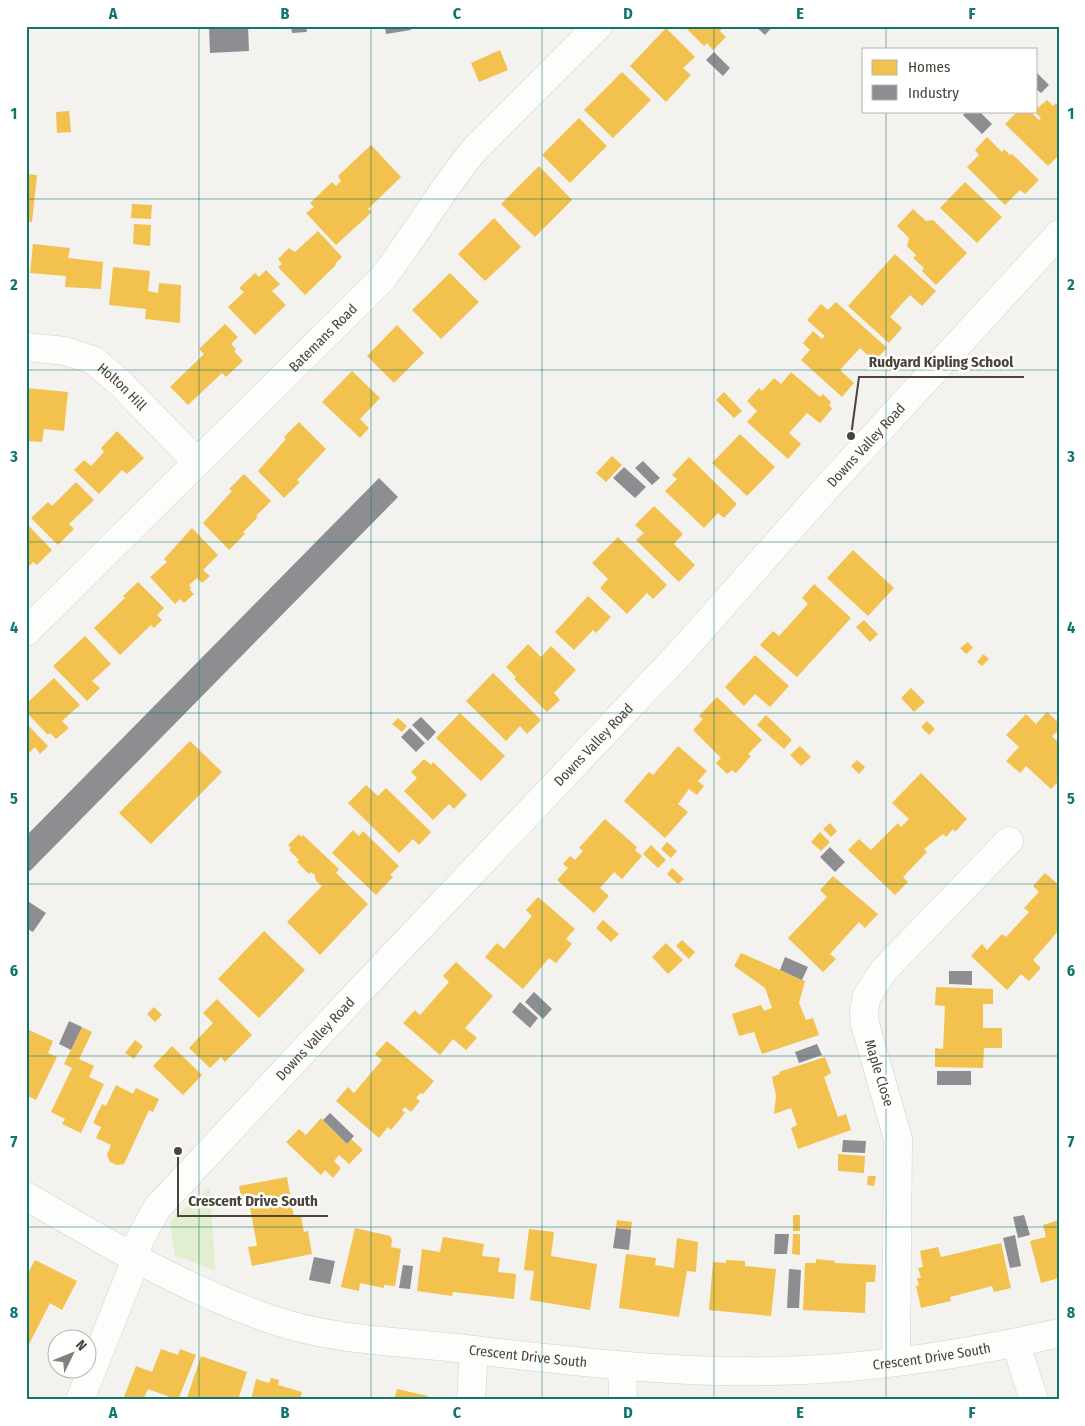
<svg xmlns="http://www.w3.org/2000/svg" width="1085" height="1426" viewBox="0 0 1085 1426" font-family="'Fira Sans Condensed',sans-serif">
	<style>
		.green { fill: #e1eecf }
		.homes { fill: #f2c14e }
		.industry { fill: #8d8d92 }
		.lines { fill: none; stroke-linecap: round; stroke-linejoin: round }
		.street-casing { stroke: #d2d0cb; stroke-width: 29 }
		.street { stroke: #fdfdfc; stroke-width: 28 }
		.grid { fill: none; stroke: #0f766e; stroke-width: 1; stroke-opacity: 0.55 }
		.labels { text-anchor: middle; dominant-baseline: central; stroke-width: 5; stroke-linejoin: round; paint-order: stroke }
		.street-label { font-size: 14px; fill: #4b4439; stroke: #fff }
		.leader { fill: none; stroke: #4b4439; stroke-width: 2 }
		.callout-dot { fill: #4b4439; stroke: #fff; stroke-width: 2 }
		.callout-label { font-size: 15px; text-anchor: middle; font-weight: bold; fill: #4b4439; stroke: #fff; stroke-width: 5; stroke-linejoin: round; paint-order: stroke }
		.neatline { fill: none; stroke: #0f766e; stroke-width: 2 }
		.grid-label { font-size: 16px; text-anchor: middle; font-weight: bold; fill: #0f766e }
	</style>
	<rect width="100%" height="100%" fill="#f4f2ee"/>
	<path class="green" d="M210,1187L215,1270L175,1256L170,1221Z"/>
	<path class="homes" d="M684,26H724L720,31L726,37L713,50L707,43L704,46Z
		M666,28L695,57L683,68L691,75L666,102L630,66Z
		M500,50L508,70L479,82L471,63Z
		M622,72L651,100L613,138L584,110Z
		M1047,100L1053,106L1056,103L1059,106V155L1048,166L1005,124L1018,111H1030L1039,120L1041,118L1034,111Z
		M69,111L71,132L57,133L56,112Z
		M579,118L607,146L570,183L542,155Z
		M987,137L1002,152L1004,149L1010,155L1012,154L1039,180L1025,194L1020,190L1005,205L967,167L979,155L975,150Z
		M371,145L401,177L368,209L372,212L336,245L306,213L314,207L310,203L332,182L336,186L341,181L338,176Z
		M539,166L572,200L535,237L501,204Z
		M26,174L37,175L32,222L26,221Z
		M965,182L1002,217L977,243L940,208Z
		M132,204L152,205L151,219L131,218Z
		M913,209L926,221L933,220L967,253L936,285L922,271L924,268L913,258L916,255L907,246L909,238L897,226Z
		M494,218L521,247L485,281L458,254Z
		M134,224L151,225L150,246L133,244Z
		M318,231L342,257L335,264L336,265L305,295L278,267L282,264L278,259L289,248L295,252Z
		M33,244L70,248L68,258L103,262L101,289L65,287L66,276L30,273Z
		M895,254L936,291L922,306L910,295L890,317L902,328L889,343L848,306Z
		M113,267L150,271L148,291L158,293L159,283L181,285L180,323L145,319L146,309L109,305Z
		M266,270L280,284L272,291L286,305L255,335L228,307L244,292L239,288L255,273L259,277Z
		M450,273L479,302L441,339L412,310Z
		M836,302L887,348L874,361L860,348L840,370L854,383L842,397L801,360L810,350L803,343L813,331L822,339L825,336L807,320L821,304L828,310Z
		M225,324L238,337L231,344L236,349L234,351L243,361L226,377L222,373L188,405L170,387L204,354L199,349Z
		M397,325L424,353L394,383L367,356Z
		M352,371L380,398L360,419L369,428L360,438L322,402Z
		M791,372L820,397L823,394L831,402L829,405L832,409L820,423L807,413L789,433L801,444L788,459L747,422L757,411L747,401L759,388L762,391L774,378L781,384Z
		M26,388L68,392L64,431L44,429L42,442L26,441Z
		M724,392L742,411L734,418L716,400Z
		M299,422L326,449L297,480L300,482L284,498L258,471L286,439L284,437Z
		M117,431L144,458L127,474L122,470L99,494L74,470L84,460L91,466L104,452L101,448Z
		M740,434L775,467L747,496L712,463Z
		M612,456L622,465L606,482L596,473Z
		M689,457L737,504L724,518L718,513L704,528L665,491L677,479L672,475Z
		M244,474L271,501L256,516L258,517L243,532L245,534L229,550L203,523L232,491L229,489Z
		M76,482L94,500L69,524L74,529L58,545L31,518L48,502L52,506Z
		M654,506L683,534L674,544L695,565L679,582L636,540L644,533L635,525Z
		M26,523L52,550L37,565L33,562L26,569Z
		M192,528L218,555L203,570L210,576L202,583L197,578L189,585L191,588L190,590L194,594L184,603L180,599L175,604L150,577L167,562L164,559Z
		M618,537L667,585L653,599L647,593L627,614L600,588L608,579L592,563Z
		M853,550L894,588L868,616L827,578Z
		M138,582L164,608L157,615L162,620L154,628L151,625L120,655L94,628L125,598L123,596Z
		M814,584L851,618L797,677L760,645L773,631L779,636L808,604L802,598Z
		M588,596L611,617L596,633L593,630L574,650L555,632Z
		M864,620L878,634L870,642L856,627Z
		M85,636L111,664L92,681L100,688L87,701L53,666Z
		M968,642L973,648L966,654L960,648Z
		M528,644L541,657L551,646L576,670L554,693L560,700L547,712L514,679L516,677L506,667Z
		M983,654L989,659L982,666L977,662Z
		M755,655L789,686L770,707L755,694L744,706L725,687Z
		M493,673L541,720L527,734L520,726L506,741L466,701Z
		M54,678L80,705L62,721L69,728L56,739L50,733L48,735L26,712V704Z
		M911,688L925,702L914,712L901,698Z
		M717,697L762,740L748,754L751,756L736,773L732,770L727,774L716,763L721,758L693,730L703,719L699,716Z
		M1047,712L1059,723V730L1052,736L1059,743V781L1051,789L1026,766L1020,773L1006,761L1019,747L1006,735L1026,714L1036,724Z
		M460,713L505,756L481,781L436,738Z
		M766,715L792,740L784,749L757,725Z
		M398,718L407,726L402,732L392,724Z
		M927,721L935,729L929,735L921,727Z
		M26,723L48,746L40,754L35,747L26,756Z
		M190,741L222,772L151,844L119,813Z
		M678,746L707,771L698,781L704,786L697,795L689,789L678,804L688,812L665,838L624,801L649,772L653,775Z
		M800,746L811,757L801,766L790,755Z
		M424,759L431,765L433,762L467,795L454,809L449,804L433,820L404,791L417,778L411,772Z
		M857,760L865,767L859,774L851,766Z
		M921,773L967,819L955,832L953,829L946,837L943,834L924,849L927,852L903,877L908,882L895,895L848,850L859,839L871,850L898,823L901,827L909,819L892,803Z
		M366,785L378,796L386,788L431,832L419,845L413,839L399,853L348,803Z
		M605,819L637,847L635,850L642,856L622,879L614,872L600,888L609,896L594,913L557,880L568,868L563,864L570,856L575,860L583,851L579,848Z
		M830,823L837,831L831,837L823,829Z
		M353,830L359,836L363,831L399,866L390,875L393,877L376,895L332,853Z
		M820,832L830,842L821,851L811,842Z
		M299,834L301,837L303,835L339,869L336,873L368,904L320,955L287,922L322,886L316,881L315,875L311,872L309,874L297,862L299,860L289,850L291,848L288,845Z
		M667,842L677,851L671,858L661,849Z
		M651,845L666,860L658,868L643,854Z
		M672,868L684,879L678,884L667,874Z
		M1045,873L1059,885V930L1033,960L1041,968L1029,981L1021,974L1007,990L971,956L982,944L987,950L1002,934L1006,937L1029,912L1024,908L1039,892L1033,886Z
		M833,876L878,914L865,928L859,922L830,954L836,959L823,972L788,938L827,897L820,890Z
		M538,897L575,929L566,939L572,944L556,963L549,958L523,989L485,957L497,943L504,949L532,916L526,910Z
		M603,920L619,934L611,942L596,928Z
		M264,931L305,970L259,1018L218,979Z
		M682,940L695,952L689,959L676,946Z
		M666,943L683,960L668,974L652,957Z
		M741,953L805,981L799,1003L806,1020L813,1018L819,1035L762,1054L754,1032L739,1036L732,1014L761,1005L764,1011L772,1008L765,988L734,966Z
		M456,962L493,996L465,1028L477,1038L466,1050L453,1039L440,1055L403,1023L415,1010L420,1015L449,982L443,976Z
		M936,987L993,989V1004H983V1028H1002V1048H984L983,1068L935,1067V1048L943,1049L945,1006L935,1005Z
		M217,999L252,1035L225,1062L221,1057L210,1068L189,1048L213,1023L203,1013Z
		M154,1007L162,1015L155,1022L147,1014Z
		M82,1027L92,1032L79,1059L94,1066L89,1077L104,1084L81,1133L62,1124L65,1119L51,1112L72,1068L64,1064Z
		M29,1030L53,1041L48,1053L57,1057L36,1100L26,1095V1037Z
		M135,1040L143,1046L134,1059L125,1053Z
		M387,1041L434,1081L423,1094L420,1093L416,1098L420,1101L411,1112L405,1107L402,1110L405,1113L391,1130L388,1127L379,1138L336,1101L348,1087L354,1093L382,1060L375,1054Z
		M172,1046L202,1075L183,1095L153,1066Z
		M825,1057L831,1073L824,1077L838,1117L846,1114L851,1130L798,1149L791,1128L797,1125L791,1108L774,1114L776,1096L772,1077L780,1074L779,1072Z
		M116,1085L133,1094L136,1088L159,1099L153,1112L149,1110L124,1164L117,1165L110,1162L107,1155L111,1145L96,1138L101,1127L93,1123L102,1104L106,1106Z
		M321,1118L347,1144L351,1139L363,1150L349,1164L339,1155L334,1161L341,1168L333,1178L325,1170L321,1175L286,1142L299,1129L306,1135Z
		M838,1154L865,1156L864,1173L838,1171Z
		M868,1176H876L874,1186L867,1185Z
		M287,1177L294,1217L301,1216L304,1232L308,1231L312,1254L252,1266L248,1247L257,1246L249,1202L242,1203L239,1186Z
		M793,1215H800V1231H793Z
		M617,1220L632,1222L631,1230L616,1228Z
		M1059,1220V1278L1041,1283L1030,1241L1046,1237L1043,1225Z
		M355,1228L390,1236L392,1240L391,1247L401,1249L395,1286L384,1285V1288L360,1283L359,1291L341,1287Z
		M529,1229L554,1232L551,1256L597,1264L590,1310L530,1300L534,1271L524,1270Z
		M793,1234H800V1255L792,1254Z
		M443,1237L484,1244L482,1256L500,1258L498,1272L516,1274L514,1299L453,1292L452,1296L417,1291L422,1249L440,1252Z
		M677,1238L698,1242L696,1272L687,1271L679,1317L619,1308L626,1254L656,1258L655,1265L674,1268Z
		M1001,1243L1011,1288L994,1292L992,1286L950,1297L951,1301L921,1308L916,1286L919,1285L917,1278H921L918,1268L923,1267L920,1251L938,1247L941,1257Z
		M816,1259L835,1261V1263L876,1265L875,1282H866L865,1313L803,1310L805,1263H816Z
		M35,1260L77,1281L62,1310L50,1303L26,1350V1277Z
		M726,1260L745,1261V1266L776,1269L771,1316L709,1310L713,1262L726,1263Z
		M161,1349L178,1355L180,1349L196,1355L178,1400L148,1389L143,1400H131L124,1397L136,1366L152,1372Z
		M201,1356L247,1372L238,1400H193L187,1398Z
		M271,1378L279,1380L278,1385L302,1392L300,1400H251L256,1379L269,1383Z
		M397,1389L428,1396L427,1400H394Z"/>
	<path class="industry" d="M209,26H248L249,51L210,53Z
		M291,26H306L307,32L292,33Z
		M385,26H410L411,30L386,34Z
		M755,26H773L765,35Z
		M714,52L730,68L723,76L706,60Z
		M1036,72L1049,85L1041,93L1036,89Z
		M967,111H979L992,124L982,134L963,115Z
		M643,461L660,478L652,485L635,468Z
		M624,467L646,487L635,498L613,478Z
		M379,478L398,497L30,871L26,868V836Z
		M421,717L436,732L428,741L412,725Z
		M410,728L425,743L416,752L401,737Z
		M830,847L845,862L835,872L820,857Z
		M26,900L46,913L33,932L26,928Z
		M785,957L808,967L802,980L780,970Z
		M949,971H972V985L949,984Z
		M534,992L552,1009L543,1019L525,1002Z
		M520,1002L538,1018L530,1028L512,1012Z
		M69,1021L82,1027L71,1050L59,1044Z
		M817,1044L822,1055L799,1063L795,1052Z
		M937,1071H971V1085H937Z
		M330,1113L354,1136L347,1144L323,1120Z
		M843,1140L866,1141L865,1153L842,1152Z
		M1024,1215L1030,1235L1018,1238L1013,1217Z
		M616,1228L631,1230L629,1250L613,1248Z
		M775,1234H789L787,1254H774Z
		M1015,1235L1021,1266L1010,1268L1003,1238Z
		M314,1257L335,1261L330,1284L309,1280Z
		M403,1265L413,1266L410,1289L399,1288Z
		M789,1269L801,1270L799,1308H787Z"/>
	<g class="lines">
		<defs>
			<g id="street">
				<path id="s1" d="M26,347L65,351L93,360L119,382L197,462"/>
				<path id="s2" d="M26,632L381,280C415,237 441,189 476,148L598,26"/>
				<path id="s3" d="M26,1196C105,1242 184,1289 270,1319C330,1340 393,1341 456,1348C571,1361 688,1376 804,1370C889,1366 976,1352 1059,1333"/>
				<path d="M1016,1344L1034,1400"/>
				<path d="M896,1361L898,1139L865,1024L864,1011L867,996L884,970L1009,841"/>
				<path d="M622,1366L623,1400"/>
				<path id="s4" d="M80,1400L131,1272L139,1241L157,1208L353,998L683,650L821,494L1059,234"/>
				<path d="M471,1400L474,1350"/>
			</g>
		</defs>
		<use href="#street" class="street-casing"/>
		<use href="#street" class="street"/>
	</g>
	<path class="grid" d="M199,26V1400M371,26V1400M542,26V1400M714,26V1400M886,26V49M886,111V1400M26,199H1059M26,370H1059M26,542H1059M26,713H1059M26,884H1059M26,1056H1059M26,1227H1059"/>
	<g class="labels">
		<g class="street-label">
			<text stroke="none"><textPath href="#s2" startOffset="418">Batemans Road</textPath></text>
			<text stroke="none"><textPath href="#s1" startOffset="108">Holton Hill</textPath></text>
			<text stroke="none"><textPath href="#s4" startOffset="1249">Downs Valley Road</textPath></text>
			<text stroke="none"><textPath href="#s4" startOffset="844">Downs Valley Road</textPath></text>
			<text stroke="none"><textPath href="#s4" startOffset="439">Downs Valley Road</textPath></text>
			<text transform="translate(879 1073) rotate(73)">Maple Close</text>
			<text stroke="none"><textPath href="#s3" startOffset="940">Crescent Drive South</textPath></text>
			<text stroke="none"><textPath href="#s3" startOffset="535">Crescent Drive South</textPath></text>
		</g>
	</g>
	<path class="leader" d="M851 436L859 377H1024M178 1151L178 1216H328"/>
	<g class="callout-dot">
		<circle cx="851" cy="436" r="5"/>
		<circle cx="178" cy="1151" r="5"/>
	</g>
	<g class="callout-label">
		<text x="941" y="367">Rudyard Kipling School</text>
		<text x="253" y="1206">Crescent Drive South</text>
	</g>
	<rect width="1085" height="1426" fill="none" stroke="#ffffff" stroke-width="55"/>
	<rect x="862" y="48" width="175" height="65" fill="#ffffff" stroke="#b7b4b0"/>
	<rect x="872" y="60" width="25" height="15" fill="#f2c14e" stroke="#b7b4b0"/>
	<text x="908" y="72" font-size="15" fill="#4b4439">Homes</text>
	<rect x="872" y="85" width="25" height="15" fill="#8d8d92" stroke="#b7b4b0"/>
	<text x="908" y="98" font-size="15" fill="#4b4439">Industry</text>
	<g transform="translate(72 1354) rotate(47)"><circle r="24" fill="#ffffff" stroke="#b7b4b0"/>
	<path d="M0-4L9 19L0 12L-9 19Z" fill="#868178"/>
	<text y="-8" font-size="14" font-weight="bold" text-anchor="middle" fill="#4b4439">N</text>
	</g>
	<rect x="28" y="28" width="1030" height="1370" class="neatline"/>
	<g class="grid-label">
		<text x="113" y="19">A</text>
		<text x="285" y="19">B</text>
		<text x="457" y="19">C</text>
		<text x="628" y="19">D</text>
		<text x="800" y="19">E</text>
		<text x="972" y="19">F</text>
		<text x="14" y="119">1</text>
		<text x="1071" y="119">1</text>
		<text x="14" y="290">2</text>
		<text x="1071" y="290">2</text>
		<text x="14" y="462">3</text>
		<text x="1071" y="462">3</text>
		<text x="14" y="633">4</text>
		<text x="1071" y="633">4</text>
		<text x="14" y="804">5</text>
		<text x="1071" y="804">5</text>
		<text x="14" y="976">6</text>
		<text x="1071" y="976">6</text>
		<text x="14" y="1147">7</text>
		<text x="1071" y="1147">7</text>
		<text x="14" y="1318">8</text>
		<text x="1071" y="1318">8</text>
		<text x="113" y="1418">A</text>
		<text x="285" y="1418">B</text>
		<text x="457" y="1418">C</text>
		<text x="628" y="1418">D</text>
		<text x="800" y="1418">E</text>
		<text x="972" y="1418">F</text>
	</g>
</svg>
